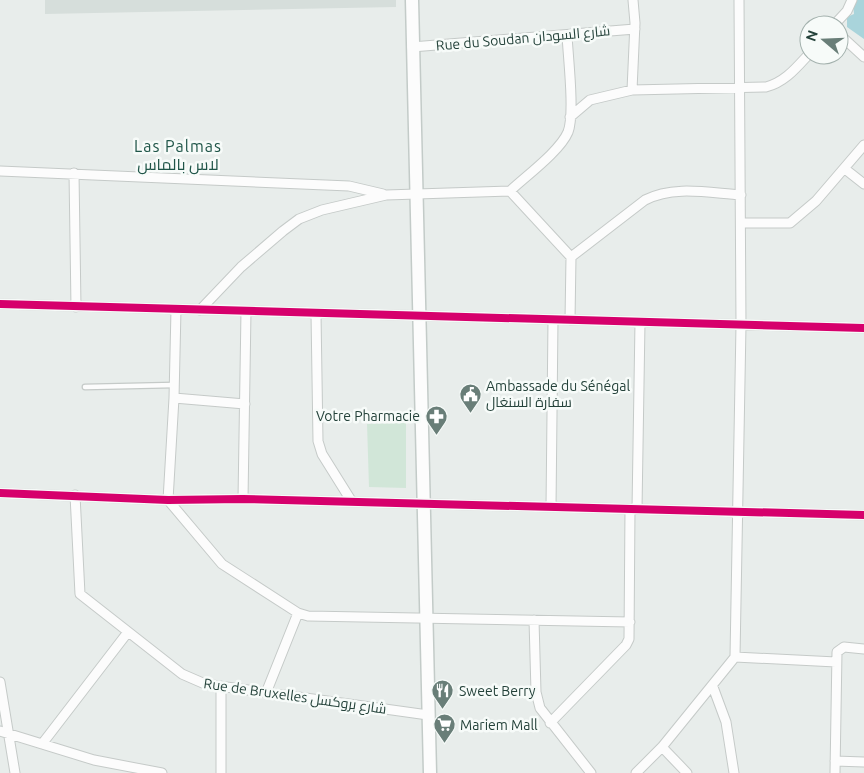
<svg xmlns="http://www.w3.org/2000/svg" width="864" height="773" viewBox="0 0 864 773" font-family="Ubuntu,Cairo,sans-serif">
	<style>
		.built { fill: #d6dedb }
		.green { fill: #d1e6d8 }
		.water { fill: #a9d4db }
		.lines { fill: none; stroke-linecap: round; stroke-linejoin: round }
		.lane-casing { stroke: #c5cac8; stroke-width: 7 }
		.street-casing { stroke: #c5cac8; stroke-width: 11 }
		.secondary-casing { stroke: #c3cbc8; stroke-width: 15 }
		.lane { stroke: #fcfcfc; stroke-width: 4.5 }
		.street { stroke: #fcfcfc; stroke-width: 9 }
		.secondary { stroke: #fcfcfc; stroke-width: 12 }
		.cycleway-casing { stroke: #f7fbf9; stroke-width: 11 }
		.cycleway { stroke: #d6006c; stroke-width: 8 }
		.labels { text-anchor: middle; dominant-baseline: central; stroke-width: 5; stroke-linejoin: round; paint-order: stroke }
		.street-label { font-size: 14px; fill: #24423a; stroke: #f7fbf9 }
		.poi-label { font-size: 14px; fill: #24423a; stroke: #f7fbf9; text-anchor: start }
		.quarter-label { font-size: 16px; letter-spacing: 1px; fill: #1f5548; stroke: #f7fbf9 }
	</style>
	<rect width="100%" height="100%" fill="#e8edeb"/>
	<path class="built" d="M45,0H396V7L45,14Z"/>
	<path class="green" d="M406,423V488L369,487L367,424Z"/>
	<path class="water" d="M856,0H864V39L847,27V17L854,14L853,4Z"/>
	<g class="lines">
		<defs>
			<path id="lane" d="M85,387L174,385"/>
			<path id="street" d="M834,25L847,11L852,0
				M839,34L864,57
				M412,47L635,29
				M632,90L635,23L633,0
				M570,117L590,100L632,90L766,87C785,82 796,68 809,54
				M845,169L864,184
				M0,171L349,186L383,194
				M74,173L76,307
				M510,191L571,257L570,320
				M741,223H790L816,201L864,145
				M571,257L645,200C674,185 709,193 741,195
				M0,304L864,328
				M176,309L174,398L168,500L222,564L298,613L308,616L630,622
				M200,310L241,267L283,231L299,219L322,210L386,195L510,191C526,176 560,151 568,132C575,114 568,57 567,35
				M316,314L318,441L322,454L352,502
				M174,398L245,404
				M0,493L168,500L243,499L864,515
				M75,495L80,594L182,674L205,684L428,715
				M243,499L246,311
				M551,507L553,320
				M637,509L640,322
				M534,620L536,692L540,708L591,773
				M735,657L836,662
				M0,682L15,773
				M221,686V773
				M713,687L726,722L734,773
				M266,693L298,613
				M550,723L626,645L629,639L630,509
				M0,731L94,760L162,773
				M42,744L128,632
				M662,747L687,773
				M835,761L864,762
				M636,773L662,747L735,657L741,325L739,0
				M835,773L837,652L844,647L864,649"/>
			<path id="secondary" d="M412,0L430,773"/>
		</defs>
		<use href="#lane" class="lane-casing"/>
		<use href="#street" class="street-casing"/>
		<use href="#secondary" class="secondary-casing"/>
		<use href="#lane" class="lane"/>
		<use href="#street" class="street"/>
		<use href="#secondary" class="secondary"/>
		<defs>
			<path id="cycleway" d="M0,304L864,328
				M0,493L168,500L243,499L864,515"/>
		</defs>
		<use href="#cycleway" class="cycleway-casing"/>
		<use href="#cycleway" class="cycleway"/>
	</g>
	<defs>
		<symbol id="civic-pin" viewBox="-11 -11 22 30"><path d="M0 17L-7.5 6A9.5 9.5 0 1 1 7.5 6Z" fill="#697e78" stroke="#f7fbf9"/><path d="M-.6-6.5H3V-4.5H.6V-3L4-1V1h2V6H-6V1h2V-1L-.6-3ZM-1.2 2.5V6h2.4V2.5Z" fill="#fff"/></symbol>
		<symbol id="pharmacy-pin" viewBox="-11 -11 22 30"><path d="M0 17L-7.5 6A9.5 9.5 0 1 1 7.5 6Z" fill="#697e78" stroke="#f7fbf9"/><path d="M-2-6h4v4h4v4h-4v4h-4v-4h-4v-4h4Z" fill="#fff"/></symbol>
		<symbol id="restaurant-pin" viewBox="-11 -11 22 30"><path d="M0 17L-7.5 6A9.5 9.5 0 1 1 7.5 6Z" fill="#697e78" stroke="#f7fbf9"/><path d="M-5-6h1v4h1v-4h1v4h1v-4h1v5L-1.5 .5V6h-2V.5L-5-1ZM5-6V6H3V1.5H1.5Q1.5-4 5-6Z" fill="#fff"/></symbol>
		<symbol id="supermarket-pin" viewBox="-11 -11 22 30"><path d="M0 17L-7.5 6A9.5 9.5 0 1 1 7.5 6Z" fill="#697e78" stroke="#f7fbf9"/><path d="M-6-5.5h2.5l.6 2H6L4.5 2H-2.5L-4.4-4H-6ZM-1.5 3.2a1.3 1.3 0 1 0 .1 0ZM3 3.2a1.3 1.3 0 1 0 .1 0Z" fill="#fff"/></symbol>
	</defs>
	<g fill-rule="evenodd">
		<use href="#civic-pin" x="458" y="382" width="25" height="34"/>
		<use href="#pharmacy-pin" x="424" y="404" width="25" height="34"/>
		<use href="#restaurant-pin" x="430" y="678" width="25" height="34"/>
		<use href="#supermarket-pin" x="432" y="712" width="25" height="34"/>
	</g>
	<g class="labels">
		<g class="street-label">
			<text transform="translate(523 38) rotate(-5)">Rue du Soudan شارع السودان</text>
			<text transform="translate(295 696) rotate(8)">Rue de Bruxelles شارع بروكسل</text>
		</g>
		<g class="poi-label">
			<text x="486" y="386">Ambassade du Sénégal<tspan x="486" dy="16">سفارة السنغال</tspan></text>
			<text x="420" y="416" text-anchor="end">Votre Pharmacie</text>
			<text x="459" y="691">Sweet Berry</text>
			<text x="460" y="725">Mariem Mall</text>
		</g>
		<g class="quarter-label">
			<text x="178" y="146">Las Palmas<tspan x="178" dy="18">لاس بالماس</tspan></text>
		</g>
	</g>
	<g transform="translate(824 40) rotate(289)"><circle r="24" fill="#f7fbf9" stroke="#a3b1ad"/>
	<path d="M0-4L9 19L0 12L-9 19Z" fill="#697e78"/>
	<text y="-8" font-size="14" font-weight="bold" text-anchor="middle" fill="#24423a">N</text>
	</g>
</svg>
